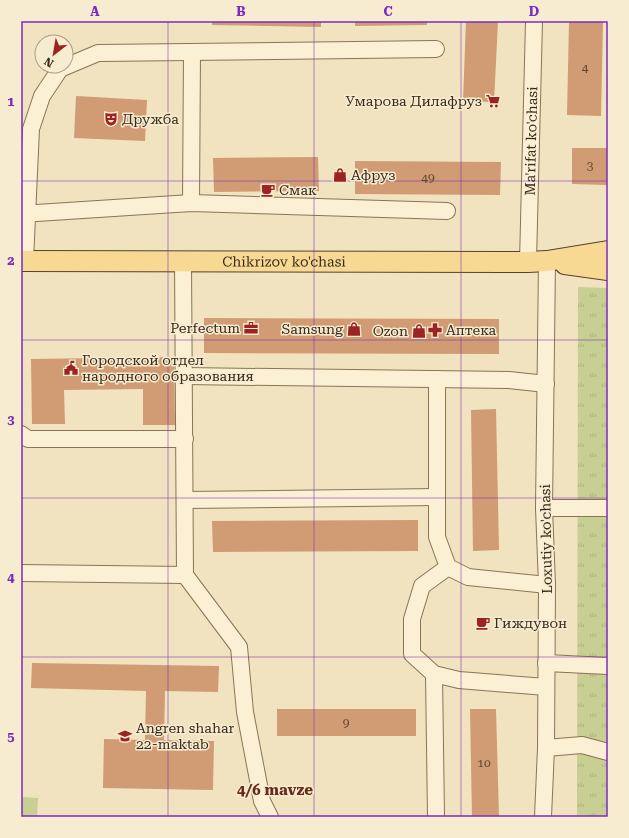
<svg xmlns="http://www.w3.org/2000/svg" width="629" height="838" viewBox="0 0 629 838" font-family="'Roboto Serif',serif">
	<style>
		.grass { fill: #c7cf93 }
		.park { fill: url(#park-tufts) }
		.building { fill: #d19b73 }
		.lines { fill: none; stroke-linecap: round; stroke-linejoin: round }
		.minor-casing { stroke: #8b7356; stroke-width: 18 }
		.major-casing { stroke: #58412b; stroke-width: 22 }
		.minor { stroke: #fbf0d3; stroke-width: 16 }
		.major { stroke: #f7d994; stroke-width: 20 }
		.grid { fill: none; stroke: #7b2cbf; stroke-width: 1; stroke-opacity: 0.55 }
		.labels { text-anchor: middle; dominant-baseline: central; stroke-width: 3; stroke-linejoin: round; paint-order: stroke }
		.number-label { font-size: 12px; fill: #5f4632 }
		.poi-label { font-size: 14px; fill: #392a1c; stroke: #f7ecd0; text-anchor: start }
		.street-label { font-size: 14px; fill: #392a1c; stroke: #f7ecd0 }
		.neighbourhood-label { font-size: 15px; font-weight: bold; fill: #682a19; stroke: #f7ecd0 }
		.neatline { fill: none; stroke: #7b2cbf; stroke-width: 1.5 }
		.grid-label { font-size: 13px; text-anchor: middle; font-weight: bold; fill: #7b2cbf }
	</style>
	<defs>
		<pattern id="park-tufts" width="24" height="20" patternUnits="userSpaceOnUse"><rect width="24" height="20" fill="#c7cf93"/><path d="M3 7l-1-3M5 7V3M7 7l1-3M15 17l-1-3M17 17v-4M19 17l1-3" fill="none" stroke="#acb27e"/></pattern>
	</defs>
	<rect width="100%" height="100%" fill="#f1e3bf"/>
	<path class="grass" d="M21,797L38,798L37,817H21Z"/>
	<path class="park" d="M578,287L608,288V817H577Z"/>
	<path class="building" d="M212,21H321V27L212,25Z
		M355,21H427V25L355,26Z
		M466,21H498L494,102L463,101Z
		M569,21H603L601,116L567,115Z
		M76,96L147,100L145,141L74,138Z
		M572,148H608V185L572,184Z
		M318,157L319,191L214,192L213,158Z
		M355,161L501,162L500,195L355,194Z
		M204,318L499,319V354L204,353Z
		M174,357L175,425H143V389L64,390L65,424H32L31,359Z
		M496,409L499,550L473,551L471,410Z
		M418,520V551L213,552L212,521Z
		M32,663L219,666L218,692L165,691L164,740L214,741L213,790L103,788L104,739L145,740L146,691L31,688Z
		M277,709H416V736H277Z
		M470,709H496L499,817H472Z"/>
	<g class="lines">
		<defs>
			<g id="minor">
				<path d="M191,203L192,52"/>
				<path d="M21,214L191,203L447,211"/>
				<path d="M25,261L31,129L42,96L60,69L98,53L436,49"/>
				<path d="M183,262L185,575L239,647L245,712L262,801L270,817"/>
				<path id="s1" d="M528,262L534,21"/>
				<path d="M184,376L509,380L546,384"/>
				<path d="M437,379V537L448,567L468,577L547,585"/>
				<path d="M21,434L28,439H185"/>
				<path d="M185,500L437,497"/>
				<path d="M544,508H608"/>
				<path d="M448,567L422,586L412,619V654L434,674L459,680L546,687"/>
				<path d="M21,573L185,575"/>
				<path d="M546,663L608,666"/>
				<path d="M434,674L436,817"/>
				<path d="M546,748L582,745L608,752"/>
				<path d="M543,817L546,748L547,585L544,508L547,261"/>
			</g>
			<g id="major">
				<path id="s2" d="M21,261L528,262L547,261L608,251"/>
				<path d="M565,264L608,270"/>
			</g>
		</defs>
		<use href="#minor" class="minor-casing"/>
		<use href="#major" class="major-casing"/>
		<use href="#minor" class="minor"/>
		<use href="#major" class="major"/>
	</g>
	<path class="grid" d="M168,21V817M314,21V817M461,21V817M21,181H608M21,340H608M21,498H608M21,657H608"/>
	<defs>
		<symbol id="supermarket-bare" viewBox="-9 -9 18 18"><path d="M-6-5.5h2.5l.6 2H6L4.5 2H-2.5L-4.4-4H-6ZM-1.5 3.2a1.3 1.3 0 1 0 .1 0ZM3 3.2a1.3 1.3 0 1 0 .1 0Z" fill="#9d2323" stroke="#f7ecd0" stroke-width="2.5" paint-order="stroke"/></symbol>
		<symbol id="theatre-bare" viewBox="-9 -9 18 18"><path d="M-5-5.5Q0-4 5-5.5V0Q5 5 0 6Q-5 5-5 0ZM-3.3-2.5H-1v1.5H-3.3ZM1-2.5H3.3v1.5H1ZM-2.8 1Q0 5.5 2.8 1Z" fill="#9d2323" stroke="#f7ecd0" stroke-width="2.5" paint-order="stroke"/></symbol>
		<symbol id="shop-bare" viewBox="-9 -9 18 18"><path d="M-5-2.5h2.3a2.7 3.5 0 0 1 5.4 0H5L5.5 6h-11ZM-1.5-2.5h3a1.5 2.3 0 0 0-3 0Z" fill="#9d2323" stroke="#f7ecd0" stroke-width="2.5" paint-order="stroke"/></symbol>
		<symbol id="cafe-bare" viewBox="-9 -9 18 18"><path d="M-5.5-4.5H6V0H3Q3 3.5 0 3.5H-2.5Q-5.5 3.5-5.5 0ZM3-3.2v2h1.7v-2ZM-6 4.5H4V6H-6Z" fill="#9d2323" stroke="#f7ecd0" stroke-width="2.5" paint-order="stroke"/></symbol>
		<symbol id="office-bare" viewBox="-9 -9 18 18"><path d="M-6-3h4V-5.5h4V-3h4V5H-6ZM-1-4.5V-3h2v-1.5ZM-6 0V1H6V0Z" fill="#9d2323" stroke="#f7ecd0" stroke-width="2.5" paint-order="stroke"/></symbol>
		<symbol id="pharmacy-bare" viewBox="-9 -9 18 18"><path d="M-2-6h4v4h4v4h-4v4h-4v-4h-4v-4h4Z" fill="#9d2323" stroke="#f7ecd0" stroke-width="2.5" paint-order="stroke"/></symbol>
		<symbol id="civic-bare" viewBox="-9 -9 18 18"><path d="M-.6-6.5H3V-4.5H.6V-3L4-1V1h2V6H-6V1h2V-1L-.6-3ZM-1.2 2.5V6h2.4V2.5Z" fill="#9d2323" stroke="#f7ecd0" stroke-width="2.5" paint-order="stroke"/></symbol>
		<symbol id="school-bare" viewBox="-9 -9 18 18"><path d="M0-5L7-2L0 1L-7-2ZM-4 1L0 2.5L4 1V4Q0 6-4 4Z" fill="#9d2323" stroke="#f7ecd0" stroke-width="2.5" paint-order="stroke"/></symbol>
	</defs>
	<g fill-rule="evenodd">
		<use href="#supermarket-bare" x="483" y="91" width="20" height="20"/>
		<use href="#theatre-bare" x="101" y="109" width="20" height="20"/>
		<use href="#shop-bare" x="330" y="165" width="20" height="20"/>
		<use href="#cafe-bare" x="258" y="180" width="20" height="20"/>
		<use href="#office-bare" x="241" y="318" width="20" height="20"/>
		<use href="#shop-bare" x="344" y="319" width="20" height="20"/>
		<use href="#pharmacy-bare" x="425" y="320" width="20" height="20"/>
		<use href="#shop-bare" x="409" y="321" width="20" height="20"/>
		<use href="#civic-bare" x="61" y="358" width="20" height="20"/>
		<use href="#cafe-bare" x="473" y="613" width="20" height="20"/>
		<use href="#school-bare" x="115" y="726" width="20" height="20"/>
	</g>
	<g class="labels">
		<g class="number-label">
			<text x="585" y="68">4</text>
			<text x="590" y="166">3</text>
			<text x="428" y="178">49</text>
			<text x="346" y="723">9</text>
			<text x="484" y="763">10</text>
		</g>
		<g class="poi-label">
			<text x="482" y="101" text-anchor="end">Умарова Дилафруз</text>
			<text x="122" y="119">Дружба</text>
			<text x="351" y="175">Афруз</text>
			<text x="279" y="190">Смак</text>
			<text x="240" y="328" text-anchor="end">Perfectum</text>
			<text x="343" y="329" text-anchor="end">Samsung</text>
			<text x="446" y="330">Аптека</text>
			<text x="408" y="331" text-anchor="end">Ozon</text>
			<text x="82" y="360">Городской отдел<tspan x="82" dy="16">народного образования</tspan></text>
			<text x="494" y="623">Гиждувон</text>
			<text x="136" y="728">Angren shahar<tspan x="136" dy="16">22-maktab</tspan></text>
		</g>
		<g class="street-label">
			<text stroke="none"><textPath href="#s1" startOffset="121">Ma'rifat ko'chasi</textPath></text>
			<text stroke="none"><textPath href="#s2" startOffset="263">Chikrizov ko'chasi</textPath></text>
			<text transform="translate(546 539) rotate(-91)">Loxutiy ko'chasi</text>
		</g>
		<g class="neighbourhood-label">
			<text x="275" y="790">4/6 mavze</text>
		</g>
	</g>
	<rect width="629" height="838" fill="none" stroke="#f7ecd0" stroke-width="44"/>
	<g transform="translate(54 54) rotate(211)"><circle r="19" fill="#f7ecd0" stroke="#ab9e88"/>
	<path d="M0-3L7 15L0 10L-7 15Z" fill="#9d2323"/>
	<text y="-6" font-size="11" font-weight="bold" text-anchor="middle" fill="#392a1c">N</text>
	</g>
	<rect x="22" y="22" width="585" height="794" class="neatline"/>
	<g class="grid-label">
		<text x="95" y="16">A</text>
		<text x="241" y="16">B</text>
		<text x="388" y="16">C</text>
		<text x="534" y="16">D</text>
		<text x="11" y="106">1</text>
		<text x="11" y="265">2</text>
		<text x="11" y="424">3</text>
		<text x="11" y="582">4</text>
		<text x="11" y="741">5</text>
	</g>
</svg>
